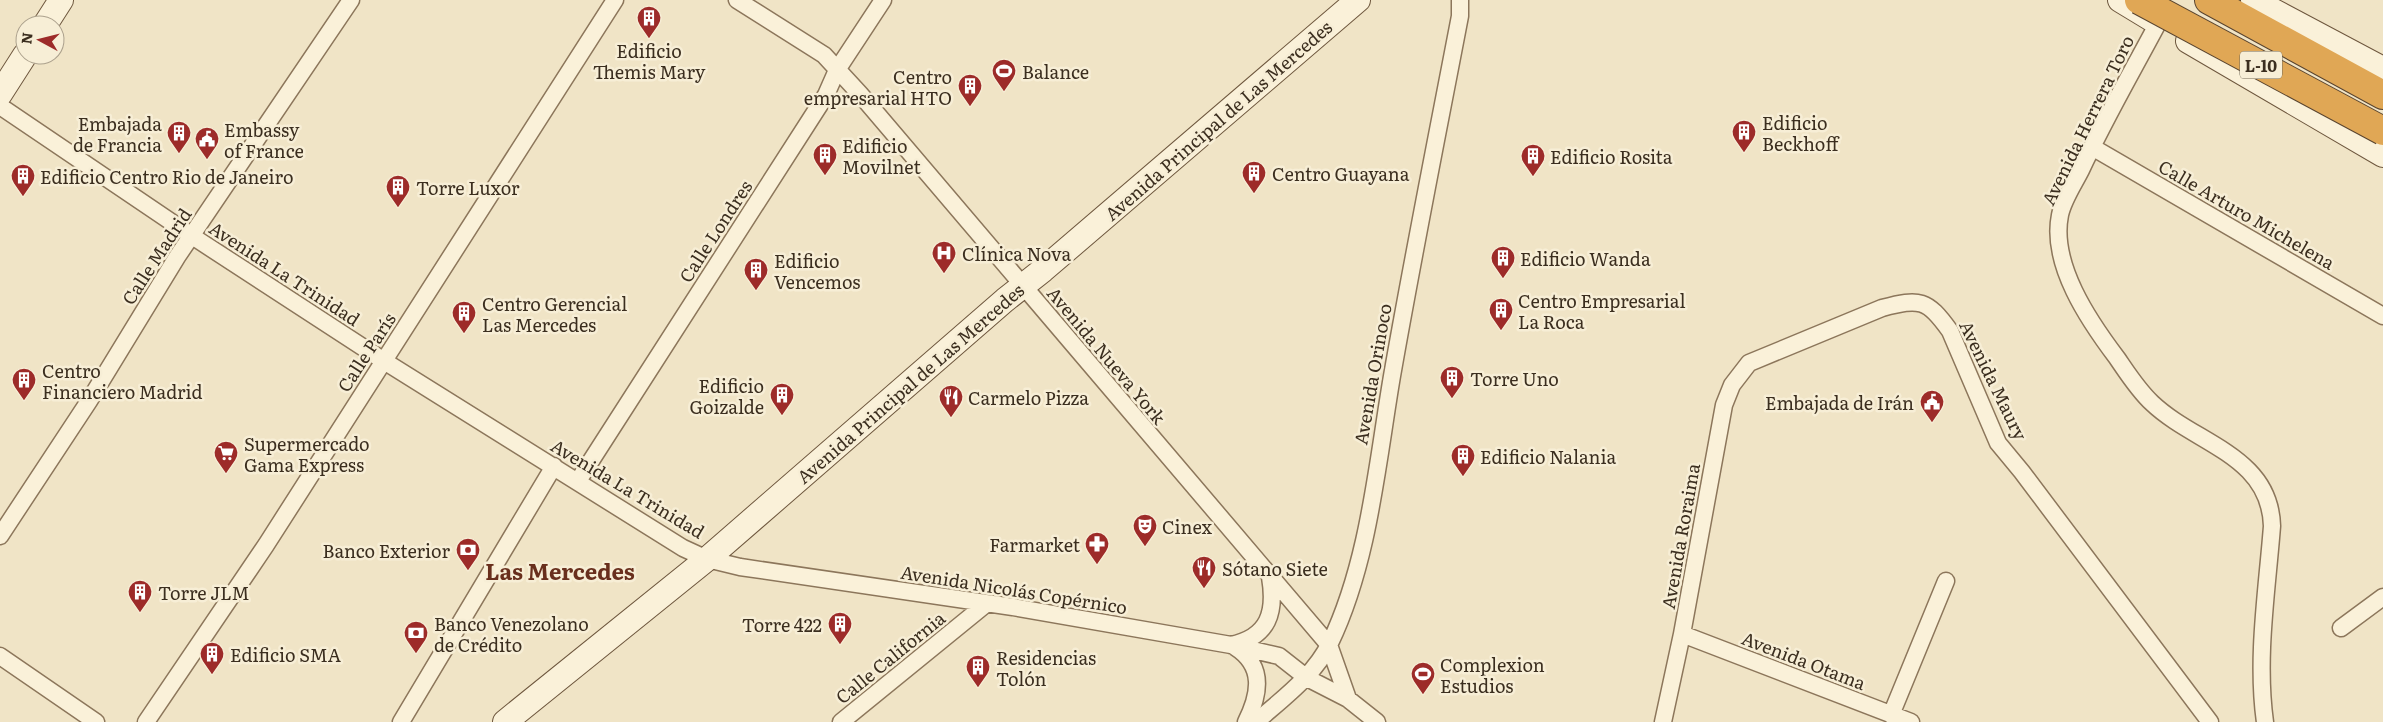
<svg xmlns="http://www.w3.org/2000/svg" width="2383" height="722" viewBox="0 0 2383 722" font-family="Literata,serif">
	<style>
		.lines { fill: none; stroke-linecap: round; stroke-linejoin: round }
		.street-casing { stroke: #8c765b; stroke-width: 19 }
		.secondary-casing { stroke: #6e573e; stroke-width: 26 }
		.highway-casing { stroke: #59442f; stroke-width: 30 }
		.street { stroke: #faf1d9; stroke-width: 16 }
		.secondary { stroke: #faf1d9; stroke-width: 24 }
		.highway { stroke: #e0a755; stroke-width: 28 }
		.highway-bridge-casing { stroke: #59442f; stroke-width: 30; stroke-linecap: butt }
		.highway-bridge { stroke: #e0a755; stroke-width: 28 }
		.labels { text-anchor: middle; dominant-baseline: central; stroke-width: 5; stroke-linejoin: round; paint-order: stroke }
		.shield { fill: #f7eed6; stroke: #736856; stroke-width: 1 }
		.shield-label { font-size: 16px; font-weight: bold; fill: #3b2e1f }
		.poi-label { font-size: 18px; fill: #3b2e1f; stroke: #f7eed6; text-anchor: start }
		.street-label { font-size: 18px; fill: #3b2e1f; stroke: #f7eed6 }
		.district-label { font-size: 22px; font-weight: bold; fill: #692f1d; stroke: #f7eed6 }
	</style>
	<rect width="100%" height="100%" fill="#f0e4c6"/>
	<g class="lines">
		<defs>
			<path id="street" d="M737,0L824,55L860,94L1329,645L1348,699
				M2158,23C2132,72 2104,120 2081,170C2074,184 2063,200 2060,215C2050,264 2089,321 2117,358C2128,374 2138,390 2152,403C2195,444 2270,455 2272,526C2267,591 2256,658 2265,722
				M0,106L192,236L384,361L683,548L707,559L740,567L1013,607L1231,645L1279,656L1307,678L1348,699L1377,722
				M2092,147L2383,316
				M578,481L826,95L837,70L883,0
				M0,536L89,401L177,257L351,0
				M2341,628L2383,597
				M1682,634L1911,722
				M1231,645C1269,637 1276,612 1270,577
				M1235,647C1265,666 1260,694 1246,722
				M0,656L96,722
				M1891,715L1946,581
				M146,722L266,545L615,0
				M401,722L554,466
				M841,722L986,604
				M1256,722C1283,698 1314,676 1330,643C1369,562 1377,464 1392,376C1413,256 1437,136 1460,16V0
				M1663,722L1682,634L1724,405L1732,385L1749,363L1882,308C1920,298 1927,299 1950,331L1998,443L2022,472L2210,722"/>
			<path id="secondary" d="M2120,0L2153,20
				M2253,0L2383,69
				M45,25L61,0
				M2188,41L2383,155
				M0,94L25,55
				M505,722L707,559L1005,300L1043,270L1358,0"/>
			<path id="highway" d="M2209,0L2383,95"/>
		</defs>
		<use href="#street" class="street-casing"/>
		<use href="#secondary" class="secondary-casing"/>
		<use href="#highway" class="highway-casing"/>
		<use href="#street" class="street"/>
		<use href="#secondary" class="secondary"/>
		<use href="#highway" class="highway"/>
		<defs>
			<path id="highway-bridge" d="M2139,0L2383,131"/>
		</defs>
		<use href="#highway-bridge" class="highway-bridge-casing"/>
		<use href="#highway-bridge" class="highway-bridge"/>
	</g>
	<defs>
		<symbol id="building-pin" viewBox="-11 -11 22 30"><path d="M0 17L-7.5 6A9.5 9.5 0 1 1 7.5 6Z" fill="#9d2b29" stroke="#f7eed6"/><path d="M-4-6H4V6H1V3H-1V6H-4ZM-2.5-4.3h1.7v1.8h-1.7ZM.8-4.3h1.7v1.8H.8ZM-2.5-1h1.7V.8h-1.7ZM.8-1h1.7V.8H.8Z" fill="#fff"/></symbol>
		<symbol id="stadium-pin" viewBox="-11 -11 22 30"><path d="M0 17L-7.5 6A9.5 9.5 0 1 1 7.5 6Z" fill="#9d2b29" stroke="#f7eed6"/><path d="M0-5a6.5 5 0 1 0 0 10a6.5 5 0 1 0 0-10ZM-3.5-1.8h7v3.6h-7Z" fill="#fff"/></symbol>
		<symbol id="civic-pin" viewBox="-11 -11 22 30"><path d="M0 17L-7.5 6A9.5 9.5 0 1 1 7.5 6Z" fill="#9d2b29" stroke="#f7eed6"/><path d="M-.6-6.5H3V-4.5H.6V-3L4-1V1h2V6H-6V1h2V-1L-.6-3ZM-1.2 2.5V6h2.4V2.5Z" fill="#fff"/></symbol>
		<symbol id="hospital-pin" viewBox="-11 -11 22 30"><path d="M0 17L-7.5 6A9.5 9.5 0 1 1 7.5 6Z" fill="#9d2b29" stroke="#f7eed6"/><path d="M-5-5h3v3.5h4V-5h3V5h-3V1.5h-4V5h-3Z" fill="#fff"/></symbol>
		<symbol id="restaurant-pin" viewBox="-11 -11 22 30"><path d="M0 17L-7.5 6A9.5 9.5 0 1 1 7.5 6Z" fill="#9d2b29" stroke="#f7eed6"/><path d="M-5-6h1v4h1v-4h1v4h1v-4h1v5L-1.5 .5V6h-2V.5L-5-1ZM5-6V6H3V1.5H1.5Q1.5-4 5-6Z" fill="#fff"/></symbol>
		<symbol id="supermarket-pin" viewBox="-11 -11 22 30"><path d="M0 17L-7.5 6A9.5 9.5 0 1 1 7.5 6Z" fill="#9d2b29" stroke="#f7eed6"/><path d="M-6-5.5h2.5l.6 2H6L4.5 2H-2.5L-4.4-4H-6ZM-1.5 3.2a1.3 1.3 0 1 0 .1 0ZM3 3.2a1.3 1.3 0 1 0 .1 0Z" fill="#fff"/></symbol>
		<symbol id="theatre-pin" viewBox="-11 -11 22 30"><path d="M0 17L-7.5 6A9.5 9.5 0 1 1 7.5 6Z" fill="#9d2b29" stroke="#f7eed6"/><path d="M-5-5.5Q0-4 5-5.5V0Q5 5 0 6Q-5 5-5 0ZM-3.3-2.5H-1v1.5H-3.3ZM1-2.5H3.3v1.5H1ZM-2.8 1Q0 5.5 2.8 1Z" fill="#fff"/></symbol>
		<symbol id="pharmacy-pin" viewBox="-11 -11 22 30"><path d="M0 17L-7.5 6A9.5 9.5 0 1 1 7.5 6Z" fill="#9d2b29" stroke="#f7eed6"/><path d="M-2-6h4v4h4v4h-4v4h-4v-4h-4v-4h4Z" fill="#fff"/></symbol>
		<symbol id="bank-pin" viewBox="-11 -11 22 30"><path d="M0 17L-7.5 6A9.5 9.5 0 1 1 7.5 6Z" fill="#9d2b29" stroke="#f7eed6"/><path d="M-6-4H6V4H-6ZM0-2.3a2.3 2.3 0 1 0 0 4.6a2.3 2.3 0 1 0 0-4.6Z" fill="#fff"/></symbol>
	</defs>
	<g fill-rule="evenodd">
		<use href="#building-pin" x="635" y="4" width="28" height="38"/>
		<use href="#stadium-pin" x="990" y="57" width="28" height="38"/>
		<use href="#building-pin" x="956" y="72" width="28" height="38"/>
		<use href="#building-pin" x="1730" y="118" width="28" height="38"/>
		<use href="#building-pin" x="165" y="119" width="28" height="38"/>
		<use href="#civic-pin" x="193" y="125" width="28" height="38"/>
		<use href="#building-pin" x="811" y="141" width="28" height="38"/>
		<use href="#building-pin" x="1519" y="142" width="28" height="38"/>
		<use href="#building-pin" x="1240" y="159" width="28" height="38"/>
		<use href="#building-pin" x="9" y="162" width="28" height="38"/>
		<use href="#building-pin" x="384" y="173" width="28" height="38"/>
		<use href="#hospital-pin" x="930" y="239" width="28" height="38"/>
		<use href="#building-pin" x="1489" y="244" width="28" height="38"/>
		<use href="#building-pin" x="742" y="256" width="28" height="38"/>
		<use href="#building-pin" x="1487" y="296" width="28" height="38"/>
		<use href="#building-pin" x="450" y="299" width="28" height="38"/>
		<use href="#building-pin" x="1438" y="364" width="28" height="38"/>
		<use href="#building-pin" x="10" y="366" width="28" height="38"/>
		<use href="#building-pin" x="768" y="381" width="28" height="38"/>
		<use href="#restaurant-pin" x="937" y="383" width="28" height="38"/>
		<use href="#civic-pin" x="1918" y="388" width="28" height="38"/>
		<use href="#supermarket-pin" x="212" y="439" width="28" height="38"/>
		<use href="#building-pin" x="1449" y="442" width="28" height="38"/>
		<use href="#theatre-pin" x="1131" y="512" width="28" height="38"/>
		<use href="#pharmacy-pin" x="1083" y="530" width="28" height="38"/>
		<use href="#bank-pin" x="454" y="536" width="28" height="38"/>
		<use href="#restaurant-pin" x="1190" y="554" width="28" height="38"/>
		<use href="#building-pin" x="126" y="578" width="28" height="38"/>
		<use href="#building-pin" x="826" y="610" width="28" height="38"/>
		<use href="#bank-pin" x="402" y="619" width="28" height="38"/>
		<use href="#building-pin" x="198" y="640" width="28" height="38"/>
		<use href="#building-pin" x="964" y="653" width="28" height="38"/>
		<use href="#stadium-pin" x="1409" y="660" width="28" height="38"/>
	</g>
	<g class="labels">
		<rect class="shield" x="2240" y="51.5" width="42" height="27" rx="4"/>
		<g class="shield-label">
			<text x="2261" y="65">L-10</text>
		</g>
		<g class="poi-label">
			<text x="649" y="50" text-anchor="middle">Edificio<tspan x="649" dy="21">Themis Mary</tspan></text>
			<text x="1022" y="71">Balance</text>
			<text x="952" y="76" text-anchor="end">Centro<tspan x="952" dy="21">empresarial HTO</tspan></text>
			<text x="1762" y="122">Edificio<tspan x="1762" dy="21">Beckhoff</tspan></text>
			<text x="162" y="123" text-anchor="end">Embajada<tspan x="162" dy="21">de Francia</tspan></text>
			<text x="224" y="129">Embassy<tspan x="224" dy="21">of France</tspan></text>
			<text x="842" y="145">Edificio<tspan x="842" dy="21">Movilnet</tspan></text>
			<text x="1550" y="156">Edificio Rosita</text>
			<text x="1272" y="173">Centro Guayana</text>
			<text x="40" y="176">Edificio Centro Rio de Janeiro</text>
			<text x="416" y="187">Torre Luxor</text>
			<text x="962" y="253">Clínica Nova</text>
			<text x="1520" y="258">Edificio Wanda</text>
			<text x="774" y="260">Edificio<tspan x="774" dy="21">Vencemos</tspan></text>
			<text x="1518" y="300">Centro Empresarial<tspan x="1518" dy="21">La Roca</tspan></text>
			<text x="482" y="303">Centro Gerencial<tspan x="482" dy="21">Las Mercedes</tspan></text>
			<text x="42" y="370">Centro<tspan x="42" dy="21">Financiero Madrid</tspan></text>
			<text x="1470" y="378">Torre Uno</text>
			<text x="764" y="385" text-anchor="end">Edificio<tspan x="764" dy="21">Goizalde</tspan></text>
			<text x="968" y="397">Carmelo Pizza</text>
			<text x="1914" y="402" text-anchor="end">Embajada de Irán</text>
			<text x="244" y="443">Supermercado<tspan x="244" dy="21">Gama Express</tspan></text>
			<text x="1480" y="456">Edificio Nalania</text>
			<text x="1162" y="526">Cinex</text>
			<text x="1080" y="544" text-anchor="end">Farmarket</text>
			<text x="450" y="550" text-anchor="end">Banco Exterior</text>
			<text x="1222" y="568">Sótano Siete</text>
			<text x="158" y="592">Torre JLM</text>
			<text x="434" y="623">Banco Venezolano<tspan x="434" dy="21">de Crédito</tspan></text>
			<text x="822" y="624" text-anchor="end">Torre 422</text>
			<text x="230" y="654">Edificio SMA</text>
			<text x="996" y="657">Residencias<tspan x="996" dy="21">Tolón</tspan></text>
			<text x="1440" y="664">Complexion<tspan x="1440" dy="21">Estudios</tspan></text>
		</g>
		<g class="street-label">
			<text transform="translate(1218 120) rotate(-41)">Avenida Principal de Las Mercedes</text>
			<text transform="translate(2087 120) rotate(-64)">Avenida Herrera Toro</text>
			<text transform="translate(2247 214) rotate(30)">Calle Arturo Michelena</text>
			<text transform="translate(715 231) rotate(-57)">Calle Londres</text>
			<text transform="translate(156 256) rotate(-57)">Calle Madrid</text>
			<text transform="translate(285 273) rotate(33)">Avenida La Trinidad</text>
			<text transform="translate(366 352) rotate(-57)">Calle París</text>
			<text transform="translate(1107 355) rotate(50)">Avenida Nueva York</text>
			<text transform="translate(1372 374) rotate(-80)">Avenida Orinoco</text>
			<text transform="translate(1994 380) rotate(64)">Avenida Maury</text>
			<text transform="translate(910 383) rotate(-41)">Avenida Principal de Las Mercedes</text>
			<text transform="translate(628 488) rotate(31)">Avenida La Trinidad</text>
			<text transform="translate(1680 536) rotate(-80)">Avenida Roraima</text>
			<text transform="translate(1014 589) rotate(9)">Avenida Nicolás Copérnico</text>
			<text transform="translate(890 657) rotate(-39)">Calle California</text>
			<text transform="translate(1804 660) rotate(21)">Avenida Otama</text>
		</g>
		<g class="district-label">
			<text x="560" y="570">Las Mercedes</text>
		</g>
	</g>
	<g transform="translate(40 40) rotate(277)"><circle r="24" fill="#f7eed6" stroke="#aca18d"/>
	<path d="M0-4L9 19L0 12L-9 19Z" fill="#9d2b29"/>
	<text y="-8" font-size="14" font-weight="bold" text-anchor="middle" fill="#3b2e1f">N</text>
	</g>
</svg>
